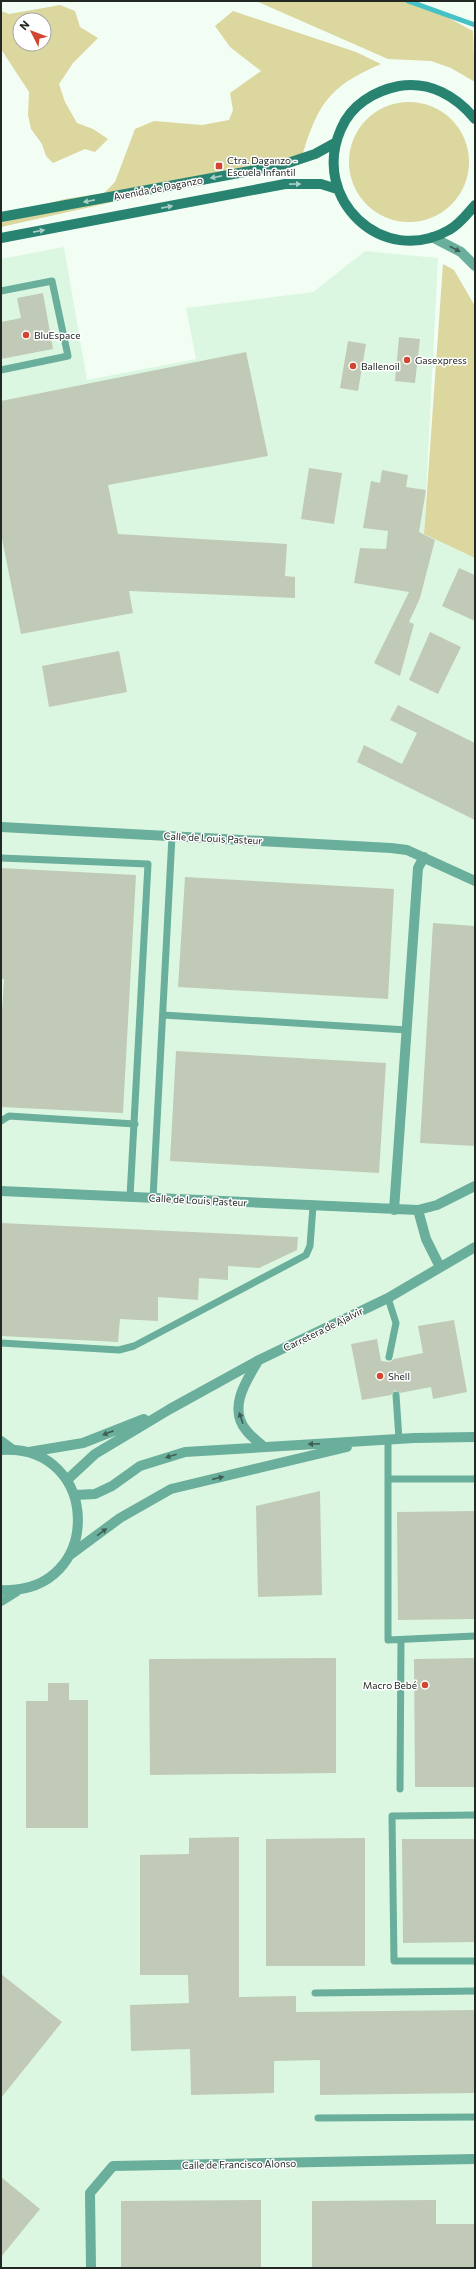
<svg xmlns="http://www.w3.org/2000/svg" width="476" height="2269" viewBox="0 0 476 2269" font-family="Commissioner,sans-serif">
	<style>
		.built { fill: #dcf7e1 }
		.green { fill: #dcd69f; fill-rule: evenodd }
		.lines { fill: none; stroke-linecap: round; stroke-linejoin: round }
		.stream { stroke: #46c2c7; stroke-width: 5 }
		.building { fill: #c1cab6 }
		.service { stroke: #6aae9c; stroke-width: 7 }
		.minor { stroke: #6aae9c; stroke-width: 10 }
		.tertiary { stroke: #6aae9c; stroke-width: 10 }
		.secondary { stroke: #288470; stroke-width: 10 }
		.oneway { fill: #a9cec6 }
		.oneway2 { fill: #3f5e54 }
		.poi-dot { fill: #d24631; stroke: #fff; stroke-width: 1.5 }
		.labels { text-anchor: middle; dominant-baseline: central; stroke-width: 3; stroke-linejoin: round; paint-order: stroke }
		.poi-label { font-size: 10px; fill: #222924; stroke: #fff; text-anchor: start }
		.street-label { font-size: 10px; fill: #222924; stroke: #fff }
	</style>
	<rect width="100%" height="100%" fill="#f2fef4"/>
	<path class="built" d="M64,247L87,380L196,359L186,308L313,292L365,251L438,258L424,534L475,558V2268H1V259Z"/>
	<path class="green" d="M256,1H417L473,31L475,82L451,68L431,61L388,59Z
		M60,5L75,11L80,27L98,38L73,63L59,84L65,102L77,123L93,129L108,139L95,152L85,149L53,163L46,156L42,144L31,129L28,115L29,92L1,49V11L9,14ZM20,20H44V44H20Z
		M233,11L356,52L381,64C327,87 317,106 301,160L1,227V216L65,199L104,193L115,182L135,129L154,121L202,125L229,120L233,110L230,93L261,71L230,47L215,26Z
		M349 162a60 60 0 1 1 120 0a60 60 0 1 1-120 0Z
		M443,264L454,270L475,306V558L424,534Z"/>
	<g class="lines">
		<path class="stream" d="M408,1L475,25"/>
	</g>
	<path class="building" d="M43,293L53,349L1,359V322L21,318L17,298Z
		M399,337L420,339L415,383L395,381Z
		M348,341L366,344L358,391L340,388Z
		M246,352L268,456L108,485L118,534L287,544L285,576L295,577V598L129,591L133,613L21,634L1,534V401Z
		M309,468L342,473L334,524L301,519Z
		M382,470L408,475L406,487L426,490L419,532L435,540L420,598L409,622L414,624L400,676L374,663L409,592L354,583L360,548L386,549L388,531L363,528L371,481L380,483Z
		M459,568L475,575V621L442,606Z
		M430,632L461,647L438,694L409,680Z
		M119,651L127,692L49,707L42,666Z
		M398,705L475,743V820L357,762L364,745L402,764L417,733L390,720Z
		M1,868L136,875L123,1113L1,1107V1028L4,979H1Z
		M185,877L394,889L388,999L178,987Z
		M433,923L475,926V1146L420,1143Z
		M176,1051L386,1063L379,1173L170,1161Z
		M1,1223L298,1237L297,1250L259,1268L228,1266V1280L199,1278L198,1300L158,1297V1321L120,1319L118,1342L1,1336Z
		M454,1320L467,1392L433,1399L431,1387L400,1393L395,1390L391,1395L362,1400L351,1344L377,1339L381,1361L390,1362L394,1359L423,1353L418,1326Z
		M320,1491L322,1595L258,1597L256,1506Z
		M475,1511V1619L398,1620L397,1512Z
		M336,1658V1773L150,1775L149,1659Z
		M475,1658V1787H415L414,1659Z
		M48,1683H69V1700H88V1828H26V1701H48Z
		M239,1837V1997L296,1996V2012L475,2010V2093L320,2095V2060L274,2061V2093L191,2095L190,2049L131,2051L130,2005L189,2003L188,1975H140V1855L189,1854V1838Z
		M365,1838V1966H266V1839Z
		M402,1839H475V1942L403,1943Z
		M1,1974L62,2022L1,2098Z
		M1,2177L40,2209L1,2257Z
		M261,2200V2268H121V2201Z
		M436,2200V2224H475V2268H312V2201Z"/>
	<g class="lines">
		<path class="service" d="M1,291L52,281L68,356L1,370
			M1,858L148,864L130,1197
			M163,1015L407,1030
			M1,1121L9,1116L135,1124
			M153,1198L172,836
			M388,1298L396,1323L389,1357
			M1,1343L119,1350L134,1346L306,1255L310,1246L313,1206
			M396,1395L399,1439
			M388,1440V1640L475,1636
			M388,1479H475
			M400,1789L401,1640
			M475,1815L392,1816L394,1961H475
			M315,1993L475,1991
			M318,2118L475,2117"/>
		<path class="minor" d="M1,827L391,848L407,850L475,881
			M1,1191L418,1210L437,1205L475,1186
			M394,1210L418,868L424,857
			M418,1210L426,1239L440,1267
			M1,1441L13,1450
			M91,2268L90,2193L113,2166L475,2159"/>
		<path class="tertiary" d="M432,237L461,252L475,266
			M258,1361C246,1381 228,1408 246,1430C251,1437 259,1442 264,1447
			M1,1450C102,1443 105,1595 1,1590
			M29,1452L83,1443L144,1419
			M67,1480L95,1454L170,1409L259,1360L388,1298L475,1247
			M75,1495L95,1494L112,1486L140,1466L185,1452L414,1438L475,1437
			M70,1555L120,1518L171,1489L347,1447
			M1,1601L17,1591"/>
		<path class="secondary" d="M475,119C456,96 430,81 399,86C374,91 351,105 341,129C310,199 383,268 449,230C460,224 467,214 475,205
			M1,217L282,165L315,154L335,143
			M1,238L285,184H321L337,189"/>
	</g>
	<defs><path id="oneway-solid" d="M-6-.8H1V-3.2L6.5 0L1 3.2V.8H-6Z"/></defs>
	<g class="oneway">
		<use href="#oneway-solid" transform="translate(216 177) rotate(169)"/>
		<use href="#oneway-solid" transform="translate(295 184) rotate(-1)"/>
		<use href="#oneway-solid" transform="translate(89 201) rotate(169)"/>
		<use href="#oneway-solid" transform="translate(167 207) rotate(-11)"/>
		<use href="#oneway-solid" transform="translate(39 231) rotate(-11)"/>
	</g>
	<g class="oneway2">
		<use href="#oneway-solid" transform="translate(455 249) rotate(28)"/>
		<use href="#oneway-solid" transform="translate(241 1418) rotate(-108)"/>
		<use href="#oneway-solid" transform="translate(108 1433) rotate(159)"/>
		<use href="#oneway-solid" transform="translate(314 1444) rotate(177)"/>
		<use href="#oneway-solid" transform="translate(171 1456) rotate(162)"/>
		<use href="#oneway-solid" transform="translate(218 1478) rotate(-13)"/>
		<use href="#oneway-solid" transform="translate(102 1532) rotate(-36)"/>
	</g>
	<g class="poi-dot">
		<rect x="215" y="162" width="8" height="8" rx="2"/>
		<circle cx="26" cy="335" r="4"/>
		<circle cx="407" cy="360" r="4"/>
		<circle cx="353" cy="366" r="4"/>
		<circle cx="380" cy="1376" r="4"/>
		<circle cx="425" cy="1685" r="4"/>
	</g>
	<g class="labels">
		<g class="poi-label">
			<text x="227" y="160">Ctra. Daganzo -<tspan x="227" dy="12">Escuela Infantil</tspan></text>
			<text x="34" y="335">BluEspace</text>
			<text x="415" y="360">Gasexpress</text>
			<text x="361" y="366">Ballenoil</text>
			<text x="388" y="1376">Shell</text>
			<text x="417" y="1685" text-anchor="end">Macro Bebé</text>
		</g>
		<g class="street-label">
			<text transform="translate(158 188) rotate(-11)">Avenida de Daganzo</text>
			<text transform="translate(213 838) rotate(3)">Calle de Louis Pasteur</text>
			<text transform="translate(198 1200) rotate(3)">Calle de Louis Pasteur</text>
			<text transform="translate(323 1329) rotate(-26)">Carretera de Ajalvir</text>
			<text transform="translate(239 2164) rotate(-1)">Calle de Francisco Alonso</text>
		</g>
	</g>
	<rect width="476" height="2269" fill="none" stroke="#222924" stroke-width="4"/>
	<g transform="translate(32 32) rotate(312)"><circle r="19" fill="#ffffff" stroke="#a7a9a7"/>
	<path d="M0-3L7 15L0 10L-7 15Z" fill="#d24631"/>
	<text y="-6" font-size="11" font-weight="bold" text-anchor="middle" fill="#222924">N</text>
	</g>
</svg>
